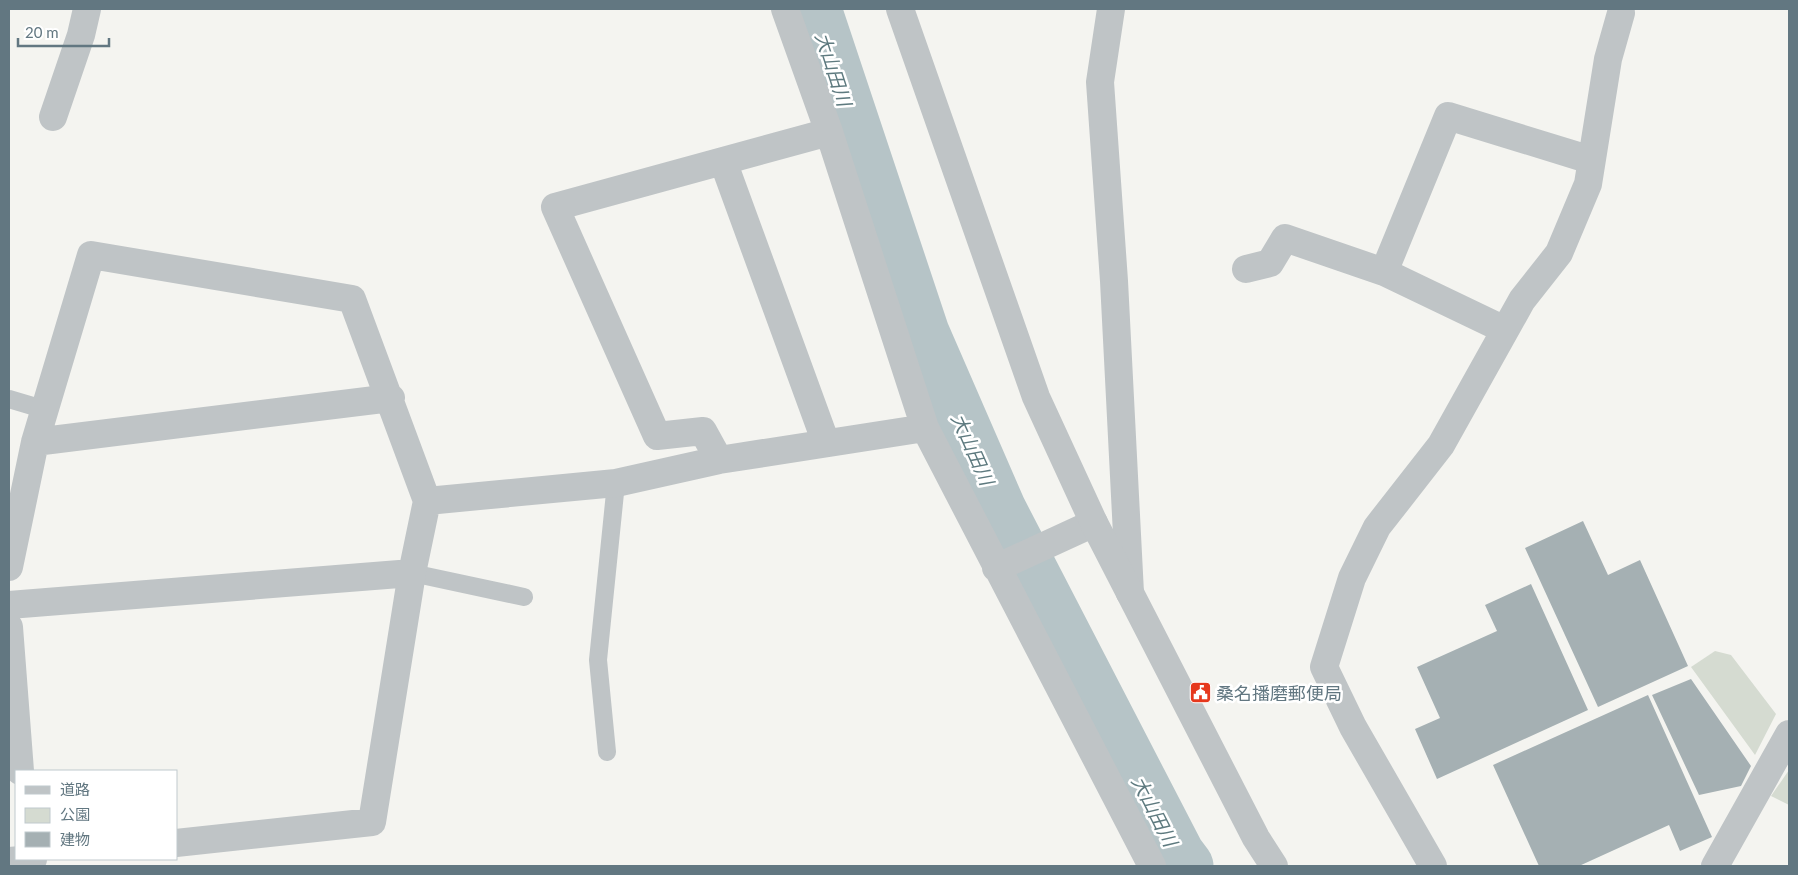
<svg xmlns="http://www.w3.org/2000/svg" width="1798" height="875" viewBox="0 0 1798 875" font-family="Lato,'Noto Sans JP',sans-serif">
	<style>
		.green { fill: #d5dbd1 }
		.lines { fill: none; stroke-linecap: round; stroke-linejoin: round }
		.river { stroke: #b6c4c7; stroke-width: 55 }
		.building { fill: #a5b0b3 }
		.service { stroke: #bfc4c6; stroke-width: 18 }
		.minor { stroke: #bfc4c6; stroke-width: 28 }
		.tertiary { stroke: #bfc4c6; stroke-width: 28 }
		.labels { text-anchor: middle; dominant-baseline: central; stroke-width: 5; stroke-linejoin: round; paint-order: stroke }
		.poi-label { font-size: 18px; fill: #627781; stroke: #fff; text-anchor: start }
		.water-label { font-size: 19px; font-style: italic; fill: #5e7a7f; stroke: #fff }
	</style>
	<rect width="100%" height="100%" fill="#f4f4f0"/>
	<path class="green" d="M1715,651L1731,655L1776,714L1755,755L1691,667Z
		M1789,770V805L1771,796Z"/>
	<g class="lines">
		<path class="river" d="M814,9L922,333L999,510L1177,854L1186,866"/>
	</g>
	<path class="building" d="M1583,521L1608,575L1640,560L1688,666L1598,707L1525,548Z
		M1531,584L1588,710L1437,779L1415,729L1440,718L1417,667L1497,631L1485,605Z
		M1691,679L1751,766L1741,786L1699,795L1652,695Z
		M1648,695L1712,837L1680,851L1669,825L1579,866H1539L1493,765Z"/>
	<g class="lines">
		<path class="service" d="M9,399L46,410
			M412,573L524,597
			M607,752L598,660L616,483"/>
		<path class="minor" d="M785,9L829,132L925,428L1152,866
			M1111,9L1100,82L1114,281L1130,593
			M53,117L81,35L87,9
			M723,161L826,443
			M1246,269L1270,263L1285,238L1384,272L1505,330
			M1384,272L1448,116L1591,160
			M35,442L391,398
			M719,460L703,431L657,436L555,207L829,132
			M9,567L35,442L91,255L352,299L427,501
			M996,568L1094,523
			M9,605L412,573
			M9,627L20,771
			M176,843L372,822L412,573L427,501L616,483L719,460L925,428
			M9,861L33,859
			M1433,866L1353,727L1324,667L1352,578L1377,527L1441,445L1522,300L1559,253L1588,184L1608,59L1621,13
			M1715,866L1789,734"/>
		<path class="tertiary" d="M900,9L1036,397L1094,523L1256,838L1274,866"/>
	</g>
	<defs>
		<symbol id="civic-square" viewBox="-11 -11 22 22"><rect x="-9" y="-9" width="18" height="18" rx="4" fill="#e6381d" stroke="#fff"/><path d="M-.6-6.5H3V-4.5H.6V-3L4-1V1h2V6H-6V1h2V-1L-.6-3ZM-1.2 2.5V6h2.4V2.5Z" fill="#fff"/></symbol>
	</defs>
	<g fill-rule="evenodd">
		<use href="#civic-square" x="1188" y="680" width="25" height="25"/>
	</g>
	<g class="labels">
		<g class="poi-label">
			<text x="1216" y="693">桑名播磨郵便局</text>
		</g>
		<g class="water-label">
			<text transform="translate(834 69) rotate(72)">大山田川</text>
			<text transform="translate(973 449) rotate(66)">大山田川</text>
			<text transform="translate(1155 811) rotate(63)">大山田川</text>
		</g>
	</g>
	<rect width="1798" height="875" fill="none" stroke="#627781" stroke-width="20"/>
	<rect x="15" y="770" width="162" height="90" fill="#ffffff" stroke="#c0c9cd"/>
	<rect x="25" y="786" width="25" height="8" fill="#bfc4c6" stroke="#c0c9cd"/>
	<text x="60" y="795" font-size="15" fill="#627781">道路</text>
	<rect x="25" y="808" width="25" height="15" fill="#d5dbd1" stroke="#c0c9cd"/>
	<text x="60" y="820" font-size="15" fill="#627781">公園</text>
	<rect x="25" y="832" width="25" height="15" fill="#a5b0b3" stroke="#c0c9cd"/>
	<text x="60" y="845" font-size="15" fill="#627781">建物</text>
	<path d="M18 38v8h91v-8" fill="none" stroke="#627781" stroke-width="2.5"/>
	<text x="25" y="38" font-size="15" fill="#627781" stroke="#ffffff" stroke-width="4" paint-order="stroke">20 m</text>
</svg>
